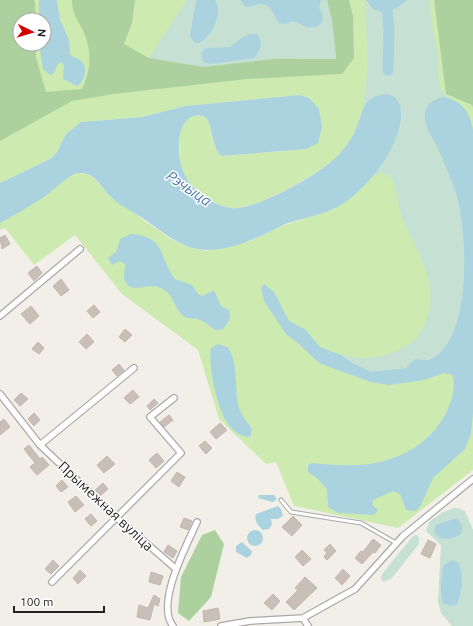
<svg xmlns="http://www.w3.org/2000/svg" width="473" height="626" viewBox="0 0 473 626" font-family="Ubuntu,sans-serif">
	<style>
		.grass { fill: #cdebb0; fill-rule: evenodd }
		.forest { fill: #add19e }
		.wetland { fill: #c6e0d4 }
		.water { fill: #aad3df }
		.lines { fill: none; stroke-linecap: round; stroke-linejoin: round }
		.river { stroke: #aad3df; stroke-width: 11 }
		.building { fill: #c7bfb8; stroke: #c4b6ab }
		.lane-casing { stroke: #a9a9a9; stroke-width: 5 }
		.street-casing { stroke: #a9a9a9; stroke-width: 8 }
		.lane { stroke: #fff; stroke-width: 3 }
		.street { stroke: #fff; stroke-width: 5.5 }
		.labels { text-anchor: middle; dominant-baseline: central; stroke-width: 3; stroke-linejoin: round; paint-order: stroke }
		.street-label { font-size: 14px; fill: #222; stroke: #fff }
		.water-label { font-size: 15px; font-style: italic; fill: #4a7aab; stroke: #fff }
	</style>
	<rect width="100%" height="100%" fill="#f2efe9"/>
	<path class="grass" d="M0,0H473V470L398,528L294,506L276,462L266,464L219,419L198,350L122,294L75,235L34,265L5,228L0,230V223L71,176L78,173L86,174L93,177L111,197L171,239L183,245L206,251L250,241L282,226L334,209L358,191L380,167L366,103C358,120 354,140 340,154C322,172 262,207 237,208C224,209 211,201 201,194C189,186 180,170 180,156C179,143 178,120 194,116C196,116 200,115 203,116C214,121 210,140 216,149C217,151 220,154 222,156L306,149L299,95L185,106L142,117L81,122L66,134L57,152L50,159L0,183ZM20,20H44V44H20Z"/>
	<path class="forest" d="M0,0H34L35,3L36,20H20V44H36V57L46,92L82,89C89,72 92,60 87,41C83,25 72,18 72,0H135L132,23L124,44L149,58L336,59L332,21L327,0H349L353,16L354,58L342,74L247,79L114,94L72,101L0,141Z
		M434,0H473V108L472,105L446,94Z
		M215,530L224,544L211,597L189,621L178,613L181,577L202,535Z"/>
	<path class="wetland" d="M187,0H327L332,21L336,59L283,58L203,67L149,58Z
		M364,0L367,4L387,12L394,10L407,0H430L431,21L438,55L439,86L445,95L452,99L436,98L429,103C429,112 426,125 430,133C437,154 451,173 457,195C467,233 473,316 446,349C441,354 434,357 428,360L418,359L406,368L374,373L352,363L341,355C362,360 381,359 401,349C412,344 421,335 425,323C442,285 416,251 402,217C397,205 398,185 389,176C383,170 375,175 370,178C385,160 411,120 395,97L371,98L362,111C370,74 368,37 364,0Z
		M454,508H458L465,511L473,530V626H452L441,613L438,602L441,545L426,531L429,522L443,512Z
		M417,535L419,538V544L391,579L383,582L381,578L382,574L413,536Z"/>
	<path class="water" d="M39,0H57L60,20L69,40L70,54C73,58 77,57 81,61C88,67 85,79 79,85L77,86L63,79L64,66L62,62L58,64L53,74L50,75L43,69L39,44H44V20H39Z
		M197,0H215C224,13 212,36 199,43H195L190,36L195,6Z
		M240,0H321L319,8C327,19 322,29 307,27C303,26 300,23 295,22C290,21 286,25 280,24C273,16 272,3 259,4C254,5 251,7 246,7Z
		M366,0H407C397,9 387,15 373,9Z
		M249,34H257C264,42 260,52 254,58L210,64L203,62L201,53L206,48L230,47L240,39Z
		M385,94C396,95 400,101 401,112C403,146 363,196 333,209C316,217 296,219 281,226C261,236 242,246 219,249C187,255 166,234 141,217C131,211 119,205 111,197C101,188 96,172 79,173C69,174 53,191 44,197C30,206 15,215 0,223V183L50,159L57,152L66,134L81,122L142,117L185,106L299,95L309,98L319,109L322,127L318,143L306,149L222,156C209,147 215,122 203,116C200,115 197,115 194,116C175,121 177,159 184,173C189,185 198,192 208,199C216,204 228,209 237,208C261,207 327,171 342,151C348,144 353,136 356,128C364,111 362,97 385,94Z
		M443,97C462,101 469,110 473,129V413L471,434L465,449L433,478L421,505L416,511L406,510L400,494L393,491L373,500L372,505L378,510L374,515L338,513L328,507L327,489L318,479L308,472V465L312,463C326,464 341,466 355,465C392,464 428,448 446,413C451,403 457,386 452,375L444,373L424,380L389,385L371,382L324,365L318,362L299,344L286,334L264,301L261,288L264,284L274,292L289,321L305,329L320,347L341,355L352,363L372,372L406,368L415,359C420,358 424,361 429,360C473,343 468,232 456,193C451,177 443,161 436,145C432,137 427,130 425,120C424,107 431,99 443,97Z
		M131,234C167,237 158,257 175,279L192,285L198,294L202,296L213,291L215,292L221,306L229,310C232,318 228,323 223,329L215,330C209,326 205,321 197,319C191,318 186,319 182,315C173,306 174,294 161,288C150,283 138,291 128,286L124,279L125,264L120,261L112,265L108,258L116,252L120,239Z
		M218,344L227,347C239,359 234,391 239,408C242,417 248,422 252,430L251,436L248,437C240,436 233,431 228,424C217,409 208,366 211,348Z
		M259,495H274L277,499L273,502L258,498Z
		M278,506L281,509L283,516L278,519H271L272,525L269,529L263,530C258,526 254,520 256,514Z
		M453,519H458C462,523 463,529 461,534C452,540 439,542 434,531L436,525Z
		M247 538a8 8 0 1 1 16 0a8 8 0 1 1-16 0Z
		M242,542L252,551L251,555L247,558L236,552V546Z
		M452,560L458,562C464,574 462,592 457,604L450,606L443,603C440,593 440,575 444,565Z"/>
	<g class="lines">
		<path class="river" d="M386,0L389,29L388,70"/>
	</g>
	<path class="building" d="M5,235L10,244L2,249L0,238Z
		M37,266L42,273L34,281L28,273Z
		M61,279L69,290L61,296L53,286Z
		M94,305L100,312L93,318L87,311Z
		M31,306L39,316L30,324L21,314Z
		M125,329L132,335L125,342L119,337Z
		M87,334L94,342L86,349L79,342Z
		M38,342L44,348L39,354L32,349Z
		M119,364L124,370L117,376L112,370Z
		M133,390L139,397L130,404L124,398Z
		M21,393L28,399L20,406L14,400Z
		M154,399L158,403L150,410L147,406Z
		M34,413L40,420L34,426L28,419Z
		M169,415L173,420L164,427L160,422Z
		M4,419L10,427L0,435V422Z
		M220,423L227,430L216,439L210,432Z
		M205,441L212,448L206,454L199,446Z
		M29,445L40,459L42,457L49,465L37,475L30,467L35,463L24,449Z
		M157,453L164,461L156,468L149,460Z
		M107,456L115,464L104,473L97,465Z
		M177,472L185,477L179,487L171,481Z
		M62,480L68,487L61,492L56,486Z
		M103,483L108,489L100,496L95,490Z
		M76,496L84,505L75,512L68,502Z
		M91,514L97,521L91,526L85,519Z
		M293,516L302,525L292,536L282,527Z
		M184,518L192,521L188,530L180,527Z
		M373,539L381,545L375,553L373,552L362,564L355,558L361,551L363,552Z
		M428,540L436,544L430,558L421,554Z
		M330,544L336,551L327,560L324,557L327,552L324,550Z
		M168,545L177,551L173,558L164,552Z
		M302,550L311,559L303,566L295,557Z
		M53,560L59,566L51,574L45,569Z
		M343,569L350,576L342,585L335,578Z
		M80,570L86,576L78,584L73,578Z
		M151,572L163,576L160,585L149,582Z
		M305,577L317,588L294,610L286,602L298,590L295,588Z
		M273,594L280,601L272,610L264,603Z
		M154,595L160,599L158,606L154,604L150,620L137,617L139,605L148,608Z
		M218,608L220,619L204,622L203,611Z"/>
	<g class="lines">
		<defs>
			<path id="lane" d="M281,500L291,512L361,523L396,543"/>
			<path id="street" d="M0,316L80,249
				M0,394L40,445L116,517L176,569
				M40,445L134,368
				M52,582L181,453L150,417L174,398
				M303,618L308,626
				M173,626C155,603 187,545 197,522
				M221,626L250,621L303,618L355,589L403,536L473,479"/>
		</defs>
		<use href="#lane" class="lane-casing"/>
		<use href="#street" class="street-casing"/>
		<use href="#lane" class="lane"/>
		<use href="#street" class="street"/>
	</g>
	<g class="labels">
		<g class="street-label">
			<text transform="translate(106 506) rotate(43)">Прымежная вуліца</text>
		</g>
		<g class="water-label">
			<text transform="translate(189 188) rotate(34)">Рэчыца</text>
		</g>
	</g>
	<g transform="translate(32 32) rotate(95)"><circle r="19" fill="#ffffff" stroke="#a7a7a7"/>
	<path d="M0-3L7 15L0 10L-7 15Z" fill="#d40000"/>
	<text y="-6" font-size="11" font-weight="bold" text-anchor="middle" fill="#222222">N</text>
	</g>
	<path d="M14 606v6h90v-6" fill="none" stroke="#222222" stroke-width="2"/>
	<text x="20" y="606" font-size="12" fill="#222222" stroke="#ffffff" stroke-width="3" paint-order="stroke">100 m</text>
</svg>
